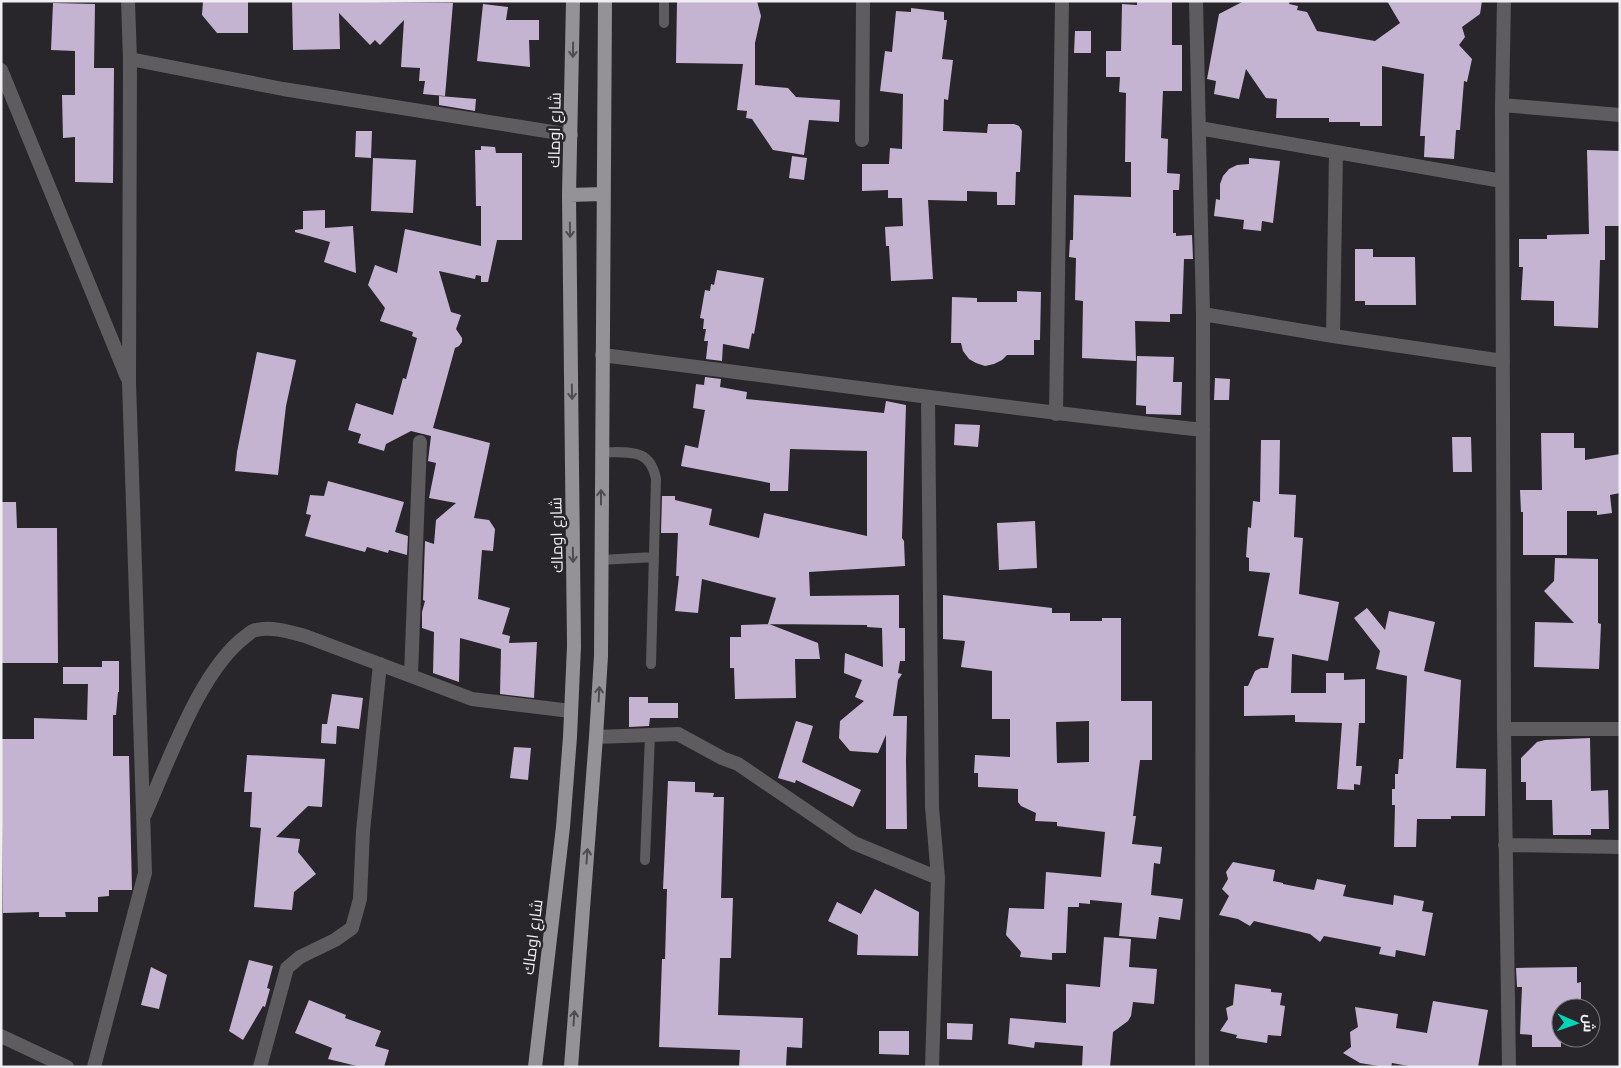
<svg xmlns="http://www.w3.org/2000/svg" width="1621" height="1068" viewBox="0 0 1621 1068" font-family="'Open Sans',Cairo,sans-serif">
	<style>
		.building { fill: #c4b4d2; fill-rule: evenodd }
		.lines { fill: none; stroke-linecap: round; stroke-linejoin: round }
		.service { stroke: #5e5c5f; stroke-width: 10 }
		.minor { stroke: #5e5c5f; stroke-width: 14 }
		.primary { stroke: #949197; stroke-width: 14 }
		.oneway { stroke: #4e4b51 }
		.labels { text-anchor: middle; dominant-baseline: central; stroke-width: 5; stroke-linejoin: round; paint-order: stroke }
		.street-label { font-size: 16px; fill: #f0eef2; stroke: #28252b }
	</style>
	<rect width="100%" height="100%" fill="#28252b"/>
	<path class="building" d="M203,1H248V33H217L202,15Z
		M292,1L453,3L445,96L423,94L425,81H419L420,68L401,67L404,20L380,45L375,40L370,45L339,13L340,49L293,50Z
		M677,1H757L761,16L755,43V85L788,88L796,97L840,100L839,122L809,120L804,155L773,150L752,119L746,118L747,111L737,110L743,64L676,63Z
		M1137,1H1172V45H1182V91H1163L1161,138L1168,139L1167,173L1180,174L1179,190H1173V233H1176V236L1192,235L1193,259H1184L1182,314H1170V322L1135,321L1136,361L1082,358L1083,301L1075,300L1076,258L1069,257L1070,240H1073L1074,195L1131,197V162H1125L1126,93L1119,92L1120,77H1106V51H1121L1122,4L1137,5Z
		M1244,1H1290L1289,4L1298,6L1297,10L1307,12L1317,31L1375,41L1400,23L1387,1H1482L1480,14L1462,27L1465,37L1459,45L1472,59L1467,82L1464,81L1460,130H1456L1454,159L1424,157L1425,136H1420L1424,74L1382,66V126H1360V122H1329V118H1276L1277,99L1266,98L1246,69L1239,99L1214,94L1216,81L1207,79L1219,14Z
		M53,3L95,4L94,68H114L113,183L75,182V137L63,138L62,95H75V51L51,50Z
		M483,4L508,7L506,20H539V40H529L530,67L477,61Z
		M911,8L944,12V20H947L942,59L953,60L948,100L944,99L943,131L987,133L988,124H1014L1019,126L1022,131L1020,172H1016L1015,205H997V192L967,191V201L928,200L933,279L891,281L889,246H886L885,227L903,226L902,198H888V190L862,191V164H889L890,148L902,149L903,94L880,91L885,51L892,52L896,11L911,12Z
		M1075,31H1091V53H1074Z
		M439,96L476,99L475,111L439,105Z
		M356,131H372L371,158L355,157Z
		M481,146L495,147L496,153H522V240H497L488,282H481V276L476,275L475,279L439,271L451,312L461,315L456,329L462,338V342L459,346L455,348L433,428L490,443L474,518L489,520L495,529L493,551L482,550L478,599L510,608L502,634L510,636L509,643L537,642L534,698L500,694L501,649L460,638L459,682L433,673L434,632L422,628V612L425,601L423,600L425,541L434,544L436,520L456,503L429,498L436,463L428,461L431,436L411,431L386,444L384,451L358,443L361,434L348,430L356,403L393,415L403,378L406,379L417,338L412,336L413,332L380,321L385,308L368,285L375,265L397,273L405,229L481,246V206H476L475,150H481Z
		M1587,150L1620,151V226H1605V260H1600L1598,328L1554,326V301L1521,300L1523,267H1519V239H1547V235L1589,234Z
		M792,156L807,158L804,180L789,178Z
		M373,158L416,160L413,213L371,211Z
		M1249,158L1280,161L1273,223L1262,221L1261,231L1243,229L1244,220L1214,216L1216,199L1220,200V184L1223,176L1229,169L1237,165L1249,164Z
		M325,210V228L353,226L356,273L324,262L330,242L295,232V230L303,229V211Z
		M1355,249H1373V257H1415L1416,305H1365V301H1355Z
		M717,270L764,278L754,334L752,333L749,349L723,344L722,361L706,359L708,341H704L706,329H703L704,319L700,318L705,290L710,291L711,284L714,285Z
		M1017,291L1041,292L1040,340H1034V355H1007L1002,360L994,364L985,366L976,363L969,359L963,351L961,343H951L952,297L977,298V302H1017Z
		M257,352L296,360L286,406L278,475L235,471L237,452Z
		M1137,356L1174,357L1173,382H1182L1181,415L1146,414V406L1136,405Z
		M705,377L721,379L720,387L747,392L746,399L884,413L886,401L906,405L902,538L904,541L905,566L809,572L810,596L899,595V628H905V661H900L898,673L902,674L898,680L893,716H907L906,760L907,829H886V735L878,753L850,751L839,738L840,721L864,701L855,697L862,680L844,673L845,653L883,667L882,628L867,627V625L768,624L776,598L702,579L698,613L675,611L679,576H676L678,533H661L662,496H675V500L712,509L709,525L759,538L764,513L867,536V451L790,449L788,491H770V483L681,466L685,445L698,448L705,410L693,408L696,384L704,385Z
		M1215,378L1230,379L1229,400H1214Z
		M955,424L980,425L978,447L954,445Z
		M1541,433H1574V448H1585V460L1620,454V493L1610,495L1612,513L1597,515V511H1567V555H1523V512H1521L1520,490H1542Z
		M1452,437H1471L1472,472H1453Z
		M1261,440H1280L1279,494L1296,495L1294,537L1303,538L1299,594L1339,602L1328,661L1292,654L1291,693H1326V673H1344V680L1365,679V723H1359L1356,766H1362L1360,785L1354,784V790L1337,789L1342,723L1295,722V715L1244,716V686H1248L1255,671L1261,668H1268L1274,638L1258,636L1270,573L1249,571V558L1246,557L1248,527L1251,528L1253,501L1260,502Z
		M328,481L404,502L395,532L408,536L407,555L389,550L388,553L367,547L365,552L305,536L311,515L306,514L310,495L324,496Z
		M1,502H16L17,528H57L58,663H1Z
		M1035,521L1037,568L999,570L997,523Z
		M1555,558L1598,559V623L1601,624L1599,669L1534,667L1535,622L1574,623L1544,591L1554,581Z
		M943,595L1052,608V613H1070V621H1102V618H1121V701H1152V760H1140L1133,816H1136L1132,844L1162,847L1160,864L1154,863L1151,895L1183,899L1180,920L1159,917L1156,939L1119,936L1122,903L1090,900V904L1079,903V907H1068L1066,953H1052V960L1020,957L1021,952L1006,935L1009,908L1044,909L1046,872L1101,877L1105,832L1057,826V822L1035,821L1036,813L1021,806L1018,802V789L978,787V773H974L975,755L1010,757V719H992V671L961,667L965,641L943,639ZM1089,721V762L1057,763L1056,722Z
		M1367,608L1385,630L1389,611L1435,622L1424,671L1461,680L1456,768L1486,769L1485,816H1451V819H1417L1416,847H1394L1395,805H1392V789H1395V774H1398L1399,759H1403L1407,676L1376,669L1380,651L1354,618Z
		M769,624L818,643L820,659H795L796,698L735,699L734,668H730V637H741V625Z
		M102,661H119V692H118L116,715H113V756H129L132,890H109V896L98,897V912H65L66,917H39V912L3,913L1,739H34V718L87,720L88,684H63V667H102Z
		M332,694L363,698L359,729L337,726L336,744L321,743L322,724H327Z
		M629,697H648V703H678V718H650L649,726L629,727Z
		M796,721L813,726L802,762L861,790L853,807L796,780L795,783L778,778Z
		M1590,738L1591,791L1608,790L1609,829H1591V835H1553L1552,800H1526V782H1521V758L1537,742L1545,740Z
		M514,747L531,748L528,780L510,778Z
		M247,755L325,759L322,807L308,806L276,837L300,839L298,852L316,874L294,892L292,910L254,907L261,828L250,827L252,792H244Z
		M668,781L695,782V792L714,793L713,797H724L721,898H733L731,958H720L718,1015L803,1018L802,1048L787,1047L786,1067H739L740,1050L659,1047L662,959H665L667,889H663Z
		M1233,862L1275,870L1273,881L1283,883V884L1314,890L1317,879L1346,885L1343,896L1353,898L1393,905L1394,895L1424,901L1422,911L1433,913L1425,956L1396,950L1395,957L1379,954L1381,947L1324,936L1320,942L1310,934L1254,921L1250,926L1238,919L1219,915L1229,896L1222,889L1228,879L1226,872Z
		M875,889L919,912L918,956L857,955L858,935L828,921L837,902L861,914Z
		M1104,937L1131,939L1129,967L1157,969L1154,1004L1133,1002L1131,1016L1128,1021L1113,1032L1110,1067H1082L1083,1046L1035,1042L1034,1048L1008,1044L1010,1018L1066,1023V984L1100,987Z
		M249,960L273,966L267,988L270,989L265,1007L263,1006L243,1040L229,1031Z
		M151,967L167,975L159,1009L141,1005Z
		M1577,967V983L1581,982V1008H1561V1047H1532V1035L1520,1034L1522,987H1517L1516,968Z
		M1235,984L1271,989V992L1282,993L1280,1005L1285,1006L1281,1036L1268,1035L1267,1043L1236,1038L1237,1035L1220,1031L1228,1019L1226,1008L1233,1005Z
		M309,1000L346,1015L345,1018L381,1031L375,1046L389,1050L384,1067H361L328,1059L332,1048L295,1033Z
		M1433,1001L1488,1010L1478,1067H1414L1392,1063L1391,1067H1385L1360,1063L1343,1053L1351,1047L1350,1032L1358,1027L1355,1007L1398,1014L1396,1028L1427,1033Z
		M947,1023L973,1024L972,1040L947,1039Z
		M879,1031H909V1055L879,1054Z"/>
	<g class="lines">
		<path class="service" d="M664,23V1
			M601,452C628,453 650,447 656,479L651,664
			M601,560L654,557
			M645,860L650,735"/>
		<path class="minor" d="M1196,1L1203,314L1202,1067
			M1504,1L1502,105L1504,729L1509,1067
			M130,59L283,89L571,135
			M1,70L127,377
			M1502,105L1620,115
			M1199,128L1502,181
			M862,140L863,1
			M1203,314L1333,336L1503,361
			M1333,336L1336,152
			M602,355C802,380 1002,408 1203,430
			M928,397L932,807L938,878L932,1067
			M1056,414L1062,1
			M411,675L420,442
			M1504,729H1620
			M596,737L678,734L722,758L738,764L854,843L938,878
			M145,814C169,761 200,670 246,636C249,634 252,630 256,630C271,626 290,632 305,636L472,699L571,711
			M1505,845L1620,847
			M1,1036L67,1067
			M94,1067L145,873L129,382L130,59L128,1
			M260,1067L287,968L300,957L335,940L352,928L360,899L363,831L380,664"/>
		<path class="primary" d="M569,195L603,194
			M535,1067L563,827L570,737L574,646L569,195L573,1
			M571,1067L596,737L601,656L605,1"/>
	</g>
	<defs><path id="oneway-shaft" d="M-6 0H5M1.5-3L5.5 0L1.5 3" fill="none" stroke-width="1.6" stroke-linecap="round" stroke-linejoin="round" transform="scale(1.25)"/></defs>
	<g class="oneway">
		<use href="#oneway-shaft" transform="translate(573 50) rotate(91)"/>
		<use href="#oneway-shaft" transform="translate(570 230) rotate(89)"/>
		<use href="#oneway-shaft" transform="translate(572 392) rotate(89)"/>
		<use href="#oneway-shaft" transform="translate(601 497) rotate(-90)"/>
		<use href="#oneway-shaft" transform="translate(573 555) rotate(89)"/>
		<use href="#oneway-shaft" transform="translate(599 694) rotate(-87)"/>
		<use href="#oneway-shaft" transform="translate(587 856) rotate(-86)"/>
		<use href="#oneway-shaft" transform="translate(574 1018) rotate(-86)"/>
	</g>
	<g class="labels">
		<g class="street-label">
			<text transform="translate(554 130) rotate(-89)">شارع اوماك</text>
			<text transform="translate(556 535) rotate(-91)">شارع اوماك</text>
			<text transform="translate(532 937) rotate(-83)">شارع اوماك</text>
		</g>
	</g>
	<rect width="1621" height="1068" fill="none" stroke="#f0eef2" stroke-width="5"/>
	<g transform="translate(1576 1023) rotate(92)"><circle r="24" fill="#28252b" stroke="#78757b"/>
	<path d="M0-4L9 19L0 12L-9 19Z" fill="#03d5b6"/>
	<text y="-8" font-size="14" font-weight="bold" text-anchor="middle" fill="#f0eef2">ش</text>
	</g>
</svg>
